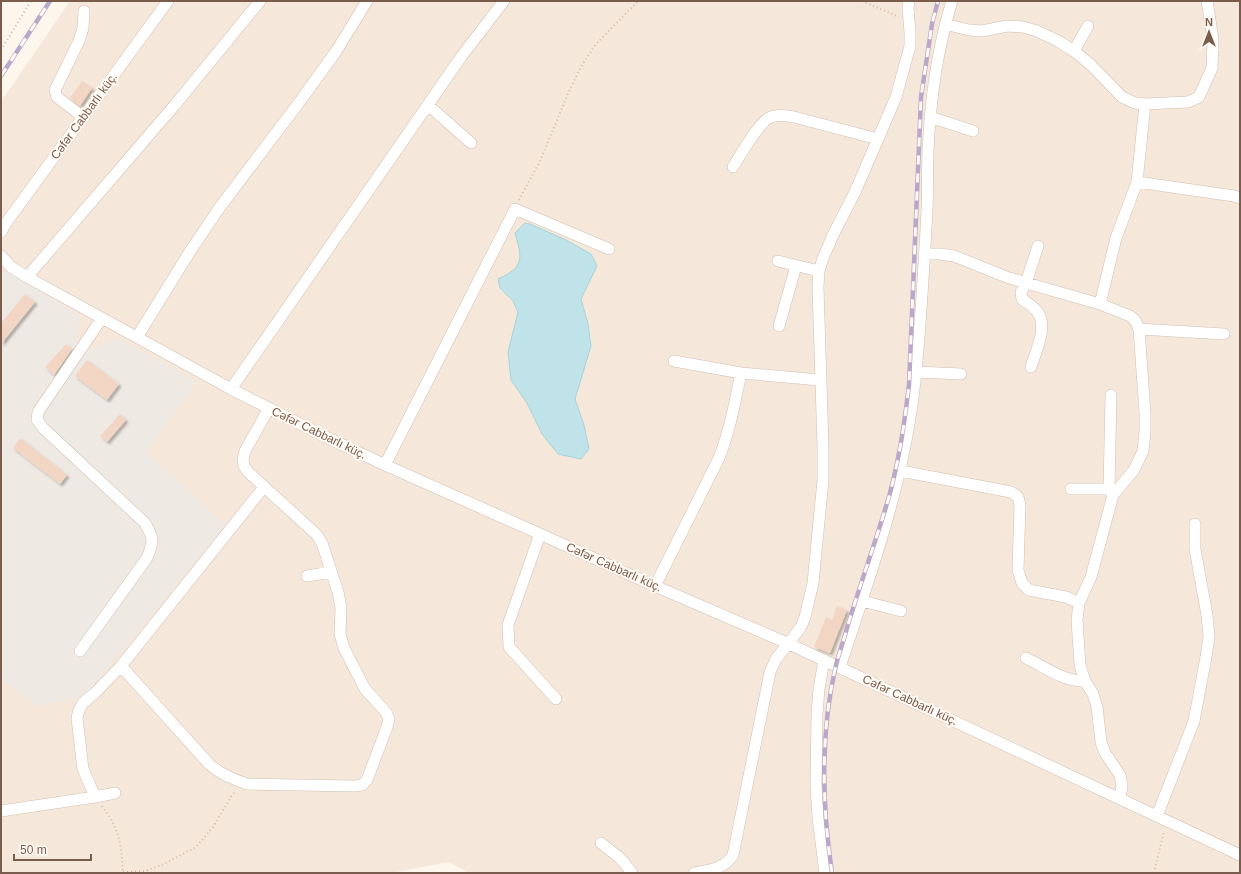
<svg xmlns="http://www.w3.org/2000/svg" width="1241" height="874" viewBox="0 0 1241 874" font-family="Arial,sans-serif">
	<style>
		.residential { fill: #f5e8da }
		.industrial { fill: #efe9e4 }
		.water { fill: #bfe3e8; stroke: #a5d3da }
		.building { fill: #f3d5c3; filter: url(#shadow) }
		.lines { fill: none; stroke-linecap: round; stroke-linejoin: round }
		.minor-casing { stroke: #d1beb0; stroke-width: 12 }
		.path { stroke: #d9b8a5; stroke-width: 2; stroke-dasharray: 1 3; stroke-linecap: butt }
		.minor { stroke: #fff; stroke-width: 11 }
		.rail-casing { stroke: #b9a8c9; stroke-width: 4.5 }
		.rail { stroke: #fffaf3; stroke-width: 3; stroke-dasharray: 9; stroke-linecap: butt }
		.labels { text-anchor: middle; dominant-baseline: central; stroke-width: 4; stroke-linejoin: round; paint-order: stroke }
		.street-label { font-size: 12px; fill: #7a5c4d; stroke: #fffaf3 }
	</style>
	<defs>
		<filter id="shadow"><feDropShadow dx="2.5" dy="2.5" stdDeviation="1" flood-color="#0004"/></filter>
	</defs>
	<rect width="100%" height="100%" fill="#fdf6ec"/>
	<path class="residential" d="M70,1H1240V873H469L449,862L391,873H1V102Z"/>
	<path class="industrial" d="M5,270L80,316L76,339L93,350L117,338L197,382L146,452L226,526L83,697L35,706L1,677V273Z"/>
	<path class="water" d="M525,223L530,224L566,240L591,254L597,266L581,299L588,324L591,346L575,399L584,425L589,449L581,459L558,454L542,434L527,403L511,380L508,352L518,312L513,301L500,288L498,279C525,267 522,258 515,233Z"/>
	<path class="building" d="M82,81L92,88L80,106L70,98Z
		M25,294L35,302L1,344V323Z
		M66,344L72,349L54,375L45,367Z
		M87,360L119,384L107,400L75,376Z
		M120,414L126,420L107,442L100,436Z
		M20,438L67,475L60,484L13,448Z
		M837,606L847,610L830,653L814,647L826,617L832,620Z"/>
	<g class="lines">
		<defs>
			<path id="minor" d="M945,24L969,30L982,31L1007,26L1023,27L1037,31L1058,41L1074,51L1091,65L1122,97L1135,103L1145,104L1188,102L1199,97L1212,68L1213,39L1207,1
				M1074,51L1088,26
				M428,105L471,143
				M83,117L57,97L55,90L79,41L83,28L84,11
				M930,117L973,131
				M733,167C741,155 759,121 771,117C779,114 786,116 794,117L878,139
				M1137,182L1234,196L1240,198
				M1,232L6,223L168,1
				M925,254H940L954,256L1009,278L1100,304L1130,316L1135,320L1139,329L1145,413V432L1143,451L1134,470L1113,495L1091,577L1079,603L1077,620L1080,665L1085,681L1093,694L1097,707L1101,742L1105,753L1120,775L1122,786L1120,798
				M1,256L11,267L27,277L231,389L322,435L385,465L540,534L655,586L787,643L1240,855
				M778,261L819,271
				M27,277L174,106L260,1
				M1100,304L1116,238L1137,182L1145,104
				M779,326L796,266
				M1139,329L1224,334
				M137,337L189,253L220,207L301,100L337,50L367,1
				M674,361L741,373L820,380
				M1031,367C1036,350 1050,324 1035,309C1031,305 1026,302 1022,299L1021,292L1026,283L1038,246
				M916,372L961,374
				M231,389L461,57L504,1
				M1111,395L1109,489L1113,495
				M385,465L515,209L609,249
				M901,471L1011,492L1018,497L1020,505L1018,570L1022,583L1029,590L1066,597L1079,603
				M1071,489H1109
				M540,534L508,625L509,647L556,699
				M307,576L331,572
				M655,586L719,458C730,430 735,402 741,373
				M862,601L901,611
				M80,651L147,558C154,541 154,539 145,523L43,428L37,420L38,412L102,318
				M1026,658C1045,667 1064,682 1085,681
				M824,660L819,689L817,714L816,785L818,818L825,873
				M121,666L209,764C220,774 233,779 247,784L355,786L362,785L367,780L387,727L389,719L386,712L365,689L344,648L340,634L341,608L338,592L322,543L316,534L248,472L244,466L243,459L245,451L269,408
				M840,667C871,573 905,479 915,381C921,324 924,267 927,210C928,191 927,172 928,152C930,101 937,50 952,1
				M95,797L115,793
				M1,811L95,797L83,769L77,718L79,710L83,703L95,693L121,666L264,487
				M1157,816L1194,721L1206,657L1209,637L1207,615L1195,549V524
				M601,843L621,859L632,873
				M694,873C710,870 724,869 733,855L770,672L776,659L801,627L805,617L813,583L823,480V446L818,287L819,271L823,258L834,233L855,192L896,97L910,46V32L908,9L909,1"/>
		</defs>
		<use href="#minor" class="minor-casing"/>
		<path class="path" d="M862,1L899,17
			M1,50L31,1
			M519,200L540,161L570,89L582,65L596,44L638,1
			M102,806C120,830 121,843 123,872
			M123,872L145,871L164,864L196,847L213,827L232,795L236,791
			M1154,873L1164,831"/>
		<use href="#minor" class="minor"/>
		<defs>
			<path id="rail" d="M1,76L50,1
				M832,873C822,805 820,733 836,665C839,653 844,640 847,628C859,588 873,549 885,510C898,469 904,427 909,385L921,97L932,24L938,1"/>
		</defs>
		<use href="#rail" class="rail-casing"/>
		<use href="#rail" class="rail"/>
	</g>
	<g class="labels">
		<g class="street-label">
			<text transform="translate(84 116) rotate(-54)">Cəfər Cabbarlı küç.</text>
			<text transform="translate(319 433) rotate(26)">Cəfər Cabbarlı küç.</text>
			<text transform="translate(614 567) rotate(24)">Cəfər Cabbarlı küç.</text>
			<text transform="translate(910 700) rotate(25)">Cəfər Cabbarlı küç.</text>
		</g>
	</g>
	<rect width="1241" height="874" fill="none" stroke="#7a5c4d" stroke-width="4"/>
	<g transform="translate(1209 32)" stroke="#fffaf3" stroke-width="3" paint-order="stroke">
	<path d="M0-3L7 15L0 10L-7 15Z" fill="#7a5c4d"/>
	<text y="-6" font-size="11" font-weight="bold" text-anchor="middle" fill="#7a5c4d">N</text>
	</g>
	<path d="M14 854v6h77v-6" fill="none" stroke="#7a5c4d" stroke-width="2"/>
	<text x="20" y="854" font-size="12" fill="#7a5c4d" stroke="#fffaf3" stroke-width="3" paint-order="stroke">50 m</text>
</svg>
